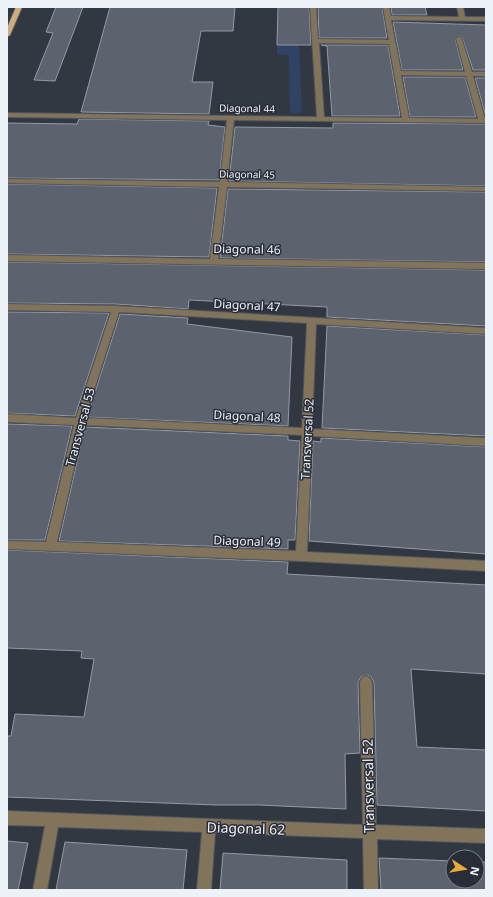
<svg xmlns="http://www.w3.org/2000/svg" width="493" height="897" viewBox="0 0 493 897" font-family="'Noto Sans',sans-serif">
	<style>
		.green { fill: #304266 }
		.building { fill: #5d636e; stroke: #939aa6 }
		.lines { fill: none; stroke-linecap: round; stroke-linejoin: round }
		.minor-casing { stroke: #50565f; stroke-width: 2 }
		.major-casing { stroke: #50565f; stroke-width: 2 }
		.minor { fill: #82735b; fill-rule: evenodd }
		.major { fill: #cdad7b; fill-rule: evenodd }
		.labels { text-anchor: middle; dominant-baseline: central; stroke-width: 3; stroke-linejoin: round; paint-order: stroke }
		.far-street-label { font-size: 10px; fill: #edf1f8; stroke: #282d38 }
		.street-label { font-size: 12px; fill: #edf1f8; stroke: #282d38 }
		.near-street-label { font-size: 14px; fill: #edf1f8; stroke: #282d38 }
	</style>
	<rect width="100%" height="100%" fill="#323842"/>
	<path class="green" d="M277,45H299L302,113H290L289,55H277Z"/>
	<path class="building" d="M56,7H83L55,81L34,80L53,33L46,32Z
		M110,7H235L233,31H201L192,82H213L209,114L81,112Z
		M278,7H309L311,45H277Z
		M318,7H382L387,38H319Z
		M391,7H425L427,15H392Z
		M393,22L486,25V70H473L462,37L461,36L455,38L463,70H402Z
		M321,45H388L400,116H332L327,46Z
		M403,77H465L476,117H410Z
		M475,78H486V117Z
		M79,119L209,121L208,125L225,127L219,180L7,178V123L77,124Z
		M333,123L486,124V186L229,181L235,127L333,128Z
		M7,184L217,188L209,257L7,254Z
		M228,189L486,192V262L220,258Z
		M7,262L486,270V326L327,317V307L189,300L188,309L116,304L7,303Z
		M7,312L109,313L75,416L7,413Z
		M120,314L188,318L187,324L292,337L288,426L87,417Z
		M327,326L486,335V436L322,428Z
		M7,424L72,426L45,540H7Z
		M85,427L288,436V440L300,441L295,540H288V549L59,541Z
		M321,438L486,447V554L309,541L313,441L321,442Z
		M7,550L288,562L287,574L486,585V674L411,669L417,747L486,750V811L377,805L374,682L371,677L367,675L361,677L358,682L360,753L345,754L346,809L259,805H216L7,797V736H11L15,714L84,717L94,659L81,658L82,651L7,648Z
		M7,841L28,843L18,890H7Z
		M65,842L187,850L183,890H56Z
		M223,853L347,860V890H220Z
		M379,858L453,861V881H477V862H486V890H381Z"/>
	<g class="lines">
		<defs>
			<path id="minor" d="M310,7H316L318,39L389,40L383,7H389L391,16L459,17L457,7H463L465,17H486V21L391,20L401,71L465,72L456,38L461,37L472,72H486V76H473L486,123L234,120L227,182L486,187V191L227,187L218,259L486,263V269L7,261V255L210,259L219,187L7,183V179L220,182L227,120L7,117V113L317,117ZM319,43L389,44L402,118L324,117ZM401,75L466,76L478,119L409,118Z
				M7,304L116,306L486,328V334L316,324L312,429L486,438V446L312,436L307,552L486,561V571L301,561L7,549V541L46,542L74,425L7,422V414L76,418L111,312L7,310ZM119,312L307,323L302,428L85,418ZM84,425L302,435L296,551L57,542Z
				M366,676L370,678L372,682L376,825L486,829V843L377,839L378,890H364L363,838L215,833L211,890H197L202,832L58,827L47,890H33L45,826L7,825V811L363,825L360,682L362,678Z"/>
			<path id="major" d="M16,7H22L10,35L7,37V28Z"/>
		</defs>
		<use href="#minor" class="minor-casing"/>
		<use href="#major" class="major-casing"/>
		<use href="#minor" class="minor"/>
		<use href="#major" class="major"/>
	</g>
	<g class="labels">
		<g class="far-street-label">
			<text transform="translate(247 108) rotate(1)">Diagonal 44</text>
			<text transform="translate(247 174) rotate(1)">Diagonal 45</text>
		</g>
		<g class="street-label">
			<text transform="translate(247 249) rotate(1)">Diagonal 46</text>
			<text transform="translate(247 305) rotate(3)">Diagonal 47</text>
			<text transform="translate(247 416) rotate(3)">Diagonal 48</text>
			<text transform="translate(80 427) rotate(-75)">Transversal 53</text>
			<text transform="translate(307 439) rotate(-87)">Transversal 52</text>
			<text transform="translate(247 541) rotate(2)">Diagonal 49</text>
		</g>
		<g class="near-street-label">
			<text transform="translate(368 786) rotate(-91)">Transversal 52</text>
			<text transform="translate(246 828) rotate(2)">Diagonal 62</text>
		</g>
	</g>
	<rect width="493" height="897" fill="none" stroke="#edf1f8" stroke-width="16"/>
	<g transform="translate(465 869) rotate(102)"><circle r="19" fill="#282d38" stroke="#777b85"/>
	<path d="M0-3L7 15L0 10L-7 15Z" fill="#e9ab38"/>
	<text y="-6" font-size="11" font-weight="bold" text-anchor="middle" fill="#edf1f8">N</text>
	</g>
</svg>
